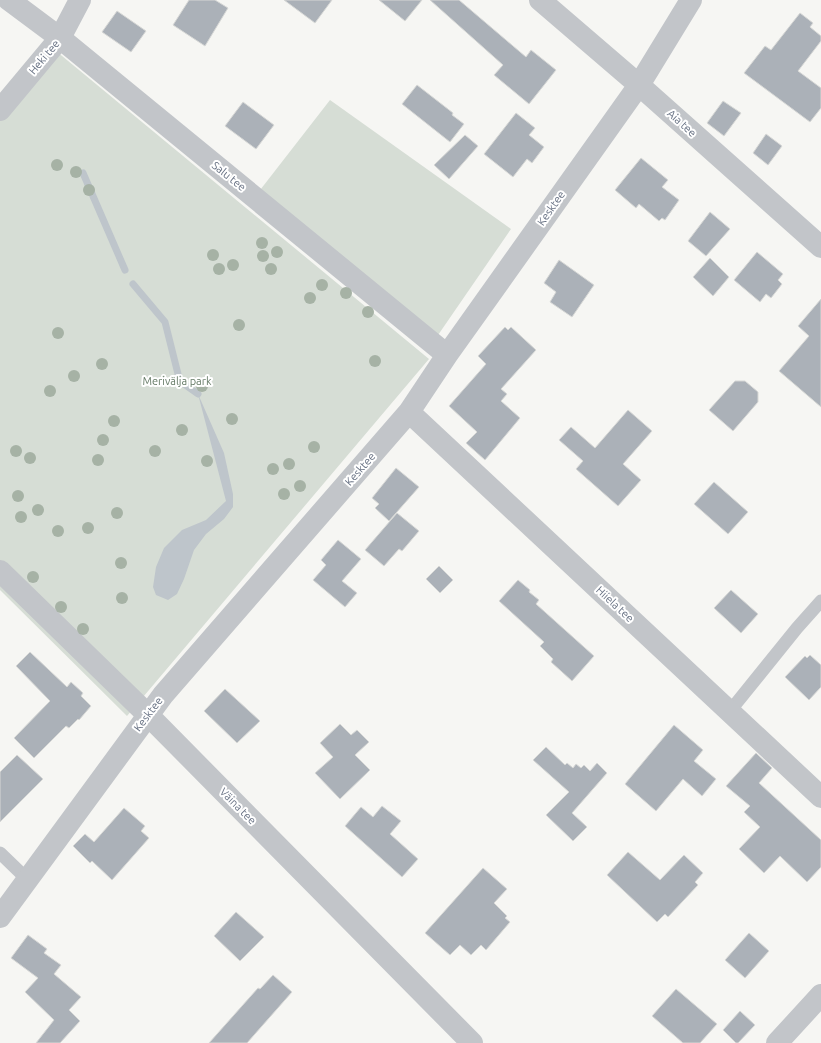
<svg xmlns="http://www.w3.org/2000/svg" width="821" height="1043" viewBox="0 0 821 1043" font-family="Ubuntu,sans-serif">
	<style>
		.green { fill: #d6ddd5 }
		.water { fill: #bec5cb }
		.lines { fill: none; stroke-linecap: round; stroke-linejoin: round }
		.stream { stroke: #bec5cb; stroke-width: 7 }
		.building { fill: #abb1b8; stroke: #d7d8d6 }
		.lane { stroke: #c2c5c9; stroke-width: 13 }
		.street { stroke: #c2c5c9; stroke-width: 22 }
		.tree { fill: #a6b2a5 }
		.labels { text-anchor: middle; dominant-baseline: central; stroke-width: 4; stroke-linejoin: round; paint-order: stroke }
		.street-label { font-size: 11px; fill: #677183; stroke: #fff }
		.park-label { font-size: 11px; fill: #657a66; stroke: #fff }
	</style>
	<rect width="100%" height="100%" fill="#f6f6f3"/>
	<path class="green" d="M56,51L429,359L127,716L0,590V120Z
		M330,100L511,229L436,338L257,194Z"/>
	<path class="water" d="M198,394L224,453L233,494V507L224,519L206,534L194,550L184,579L177,594L168,600L156,595L153,587L156,567L164,548L182,530L206,520L226,501Z"/>
	<g class="lines">
		<path class="stream" d="M83,173L125,270
			M133,284L165,322L178,374
			M181,382L198,394"/>
	</g>
	<path class="building" d="M189,0H215L228,8L205,46L173,25Z
		M284,0H332L315,23Z
		M379,0H422L405,21Z
		M430,0H459L526,57L531,50L556,70L529,104L494,75L503,65Z
		M117,11L146,31L131,52L102,32Z
		M800,13L813,23L810,27L821,36V41L798,71L821,88V108L810,122L744,73L765,46L771,50Z
		M417,85L453,113L452,115L464,124L450,142L402,104Z
		M723,101L741,113L724,136L707,123Z
		M243,102L274,125L256,149L225,126Z
		M516,113L535,128L529,135L544,147L532,163L527,159L513,177L484,154Z
		M766,134L782,146L768,165L753,153Z
		M465,135L478,146L449,179L434,165Z
		M641,158L668,180L662,187L679,200L665,220L662,218L659,221L639,204L636,208L615,190Z
		M710,212L730,229L706,256L688,241Z
		M757,252L783,274L778,280L782,284L771,298L766,294L760,302L734,280Z
		M710,258L729,277L713,296L693,277Z
		M559,260L594,285L572,317L550,302L556,292L544,283Z
		M821,299V407L779,371L809,336L798,326Z
		M505,327L508,330L511,327L536,350L501,389L507,394L501,401L520,418L485,460L466,443L477,432L449,406L486,364L478,356Z
		M735,381H745L758,392V402L733,431L709,410Z
		M628,410L652,431L623,464L641,480L618,506L576,469L583,461L559,440L571,427L595,448Z
		M396,468L419,487L389,521L375,508L379,504L372,498Z
		M714,482L748,512L728,534L694,504Z
		M397,513L419,531L402,551L399,549L384,566L365,550Z
		M338,540L361,559L342,581L357,593L345,607L313,580L326,565L321,560Z
		M439,566L453,580L440,593L426,579Z
		M518,580L530,590L529,592L539,600L536,604L594,656L572,681L551,662L553,659L540,646L544,642L499,601Z
		M731,590L758,614L741,633L714,608Z
		M30,652L67,687L71,682L83,693L81,696L91,706L79,720L78,719L69,728L66,726L34,758L14,738L50,701L16,666Z
		M810,655L821,665V687L809,700L785,677L805,656L807,658Z
		M225,689L260,721L237,743L204,711Z
		M340,724L351,735L357,730L369,742L355,755L370,770L340,799L315,773L333,757L320,743Z
		M674,725L703,750L694,761L716,779L702,796L683,779L656,811L625,784Z
		M546,747L565,765L567,763L573,768L576,764L581,768L584,765L590,771L597,763L607,773L572,813L587,827L573,841L546,815L569,792L533,760Z
		M756,753L772,768L759,783L821,840V867L807,882L780,856L764,873L739,849L760,827L744,812L750,806L726,786Z
		M17,755L43,779L0,822V772Z
		M382,806L401,821L390,834L418,859L402,877L345,826L361,807L373,817Z
		M124,808L145,826L141,831L149,838L112,880L92,861L90,863L73,846L85,834L94,842Z
		M628,852L660,880L684,855L703,873L695,882L698,885L668,917L665,914L657,922L607,875Z
		M483,868L507,889L494,903L507,916L505,918L510,922L486,950L481,945L471,955L460,945L450,955L425,933Z
		M236,912L264,937L240,961L214,936Z
		M749,933L769,951L745,978L725,960Z
		M28,935L47,949L44,953L61,965L54,974L81,997L69,1010L80,1021L60,1043H36L54,1020L25,992L38,978L11,958Z
		M273,975L292,992L247,1043H209L258,988L260,989Z
		M676,989L717,1024L700,1043H683L652,1016Z
		M740,1011L755,1025L738,1043H736L723,1030Z"/>
	<g class="lines">
		<path class="lane" d="M730,711L797,628L821,601
			M0,853L27,879"/>
		<path class="street" d="M9,0L60,38L447,355
			M540,0L639,85L821,247
			M0,110L60,38L80,0
			M409,412L821,797
			M0,571L147,714L472,1043
			M0,917L163,695L409,412L447,355L639,85L691,0
			M777,1043L821,995"/>
	</g>
	<g class="tree">
		<circle cx="57" cy="165" r="6"/>
		<circle cx="76" cy="172" r="6"/>
		<circle cx="89" cy="190" r="6"/>
		<circle cx="262" cy="243" r="6"/>
		<circle cx="277" cy="252" r="6"/>
		<circle cx="213" cy="255" r="6"/>
		<circle cx="263" cy="256" r="6"/>
		<circle cx="233" cy="265" r="6"/>
		<circle cx="219" cy="269" r="6"/>
		<circle cx="271" cy="269" r="6"/>
		<circle cx="322" cy="285" r="6"/>
		<circle cx="346" cy="293" r="6"/>
		<circle cx="310" cy="298" r="6"/>
		<circle cx="368" cy="312" r="6"/>
		<circle cx="239" cy="325" r="6"/>
		<circle cx="58" cy="333" r="6"/>
		<circle cx="375" cy="361" r="6"/>
		<circle cx="102" cy="364" r="6"/>
		<circle cx="74" cy="376" r="6"/>
		<circle cx="202" cy="386" r="6"/>
		<circle cx="50" cy="391" r="6"/>
		<circle cx="232" cy="419" r="6"/>
		<circle cx="114" cy="421" r="6"/>
		<circle cx="182" cy="430" r="6"/>
		<circle cx="103" cy="440" r="6"/>
		<circle cx="314" cy="447" r="6"/>
		<circle cx="16" cy="451" r="6"/>
		<circle cx="155" cy="451" r="6"/>
		<circle cx="30" cy="458" r="6"/>
		<circle cx="98" cy="460" r="6"/>
		<circle cx="207" cy="461" r="6"/>
		<circle cx="289" cy="464" r="6"/>
		<circle cx="273" cy="469" r="6"/>
		<circle cx="300" cy="486" r="6"/>
		<circle cx="284" cy="494" r="6"/>
		<circle cx="18" cy="496" r="6"/>
		<circle cx="38" cy="510" r="6"/>
		<circle cx="117" cy="513" r="6"/>
		<circle cx="21" cy="517" r="6"/>
		<circle cx="88" cy="528" r="6"/>
		<circle cx="58" cy="531" r="6"/>
		<circle cx="121" cy="563" r="6"/>
		<circle cx="33" cy="577" r="6"/>
		<circle cx="122" cy="598" r="6"/>
		<circle cx="61" cy="607" r="6"/>
		<circle cx="83" cy="629" r="6"/>
	</g>
	<g class="labels">
		<g class="street-label">
			<text transform="translate(44 57) rotate(-50)">Heki tee</text>
			<text transform="translate(682 123) rotate(42)">Aia tee</text>
			<text transform="translate(229 176) rotate(39)">Salu tee</text>
			<text transform="translate(551 208) rotate(-55)">Kesktee</text>
			<text transform="translate(360 469) rotate(-49)">Kesktee</text>
			<text transform="translate(615 604) rotate(43)">Hiiela tee</text>
			<text transform="translate(148 714) rotate(-53)">Kesktee</text>
			<text transform="translate(238 806) rotate(45)">Väina tee</text>
		</g>
		<g class="park-label">
			<text x="177" y="381">Merivälja park</text>
		</g>
	</g>
</svg>
